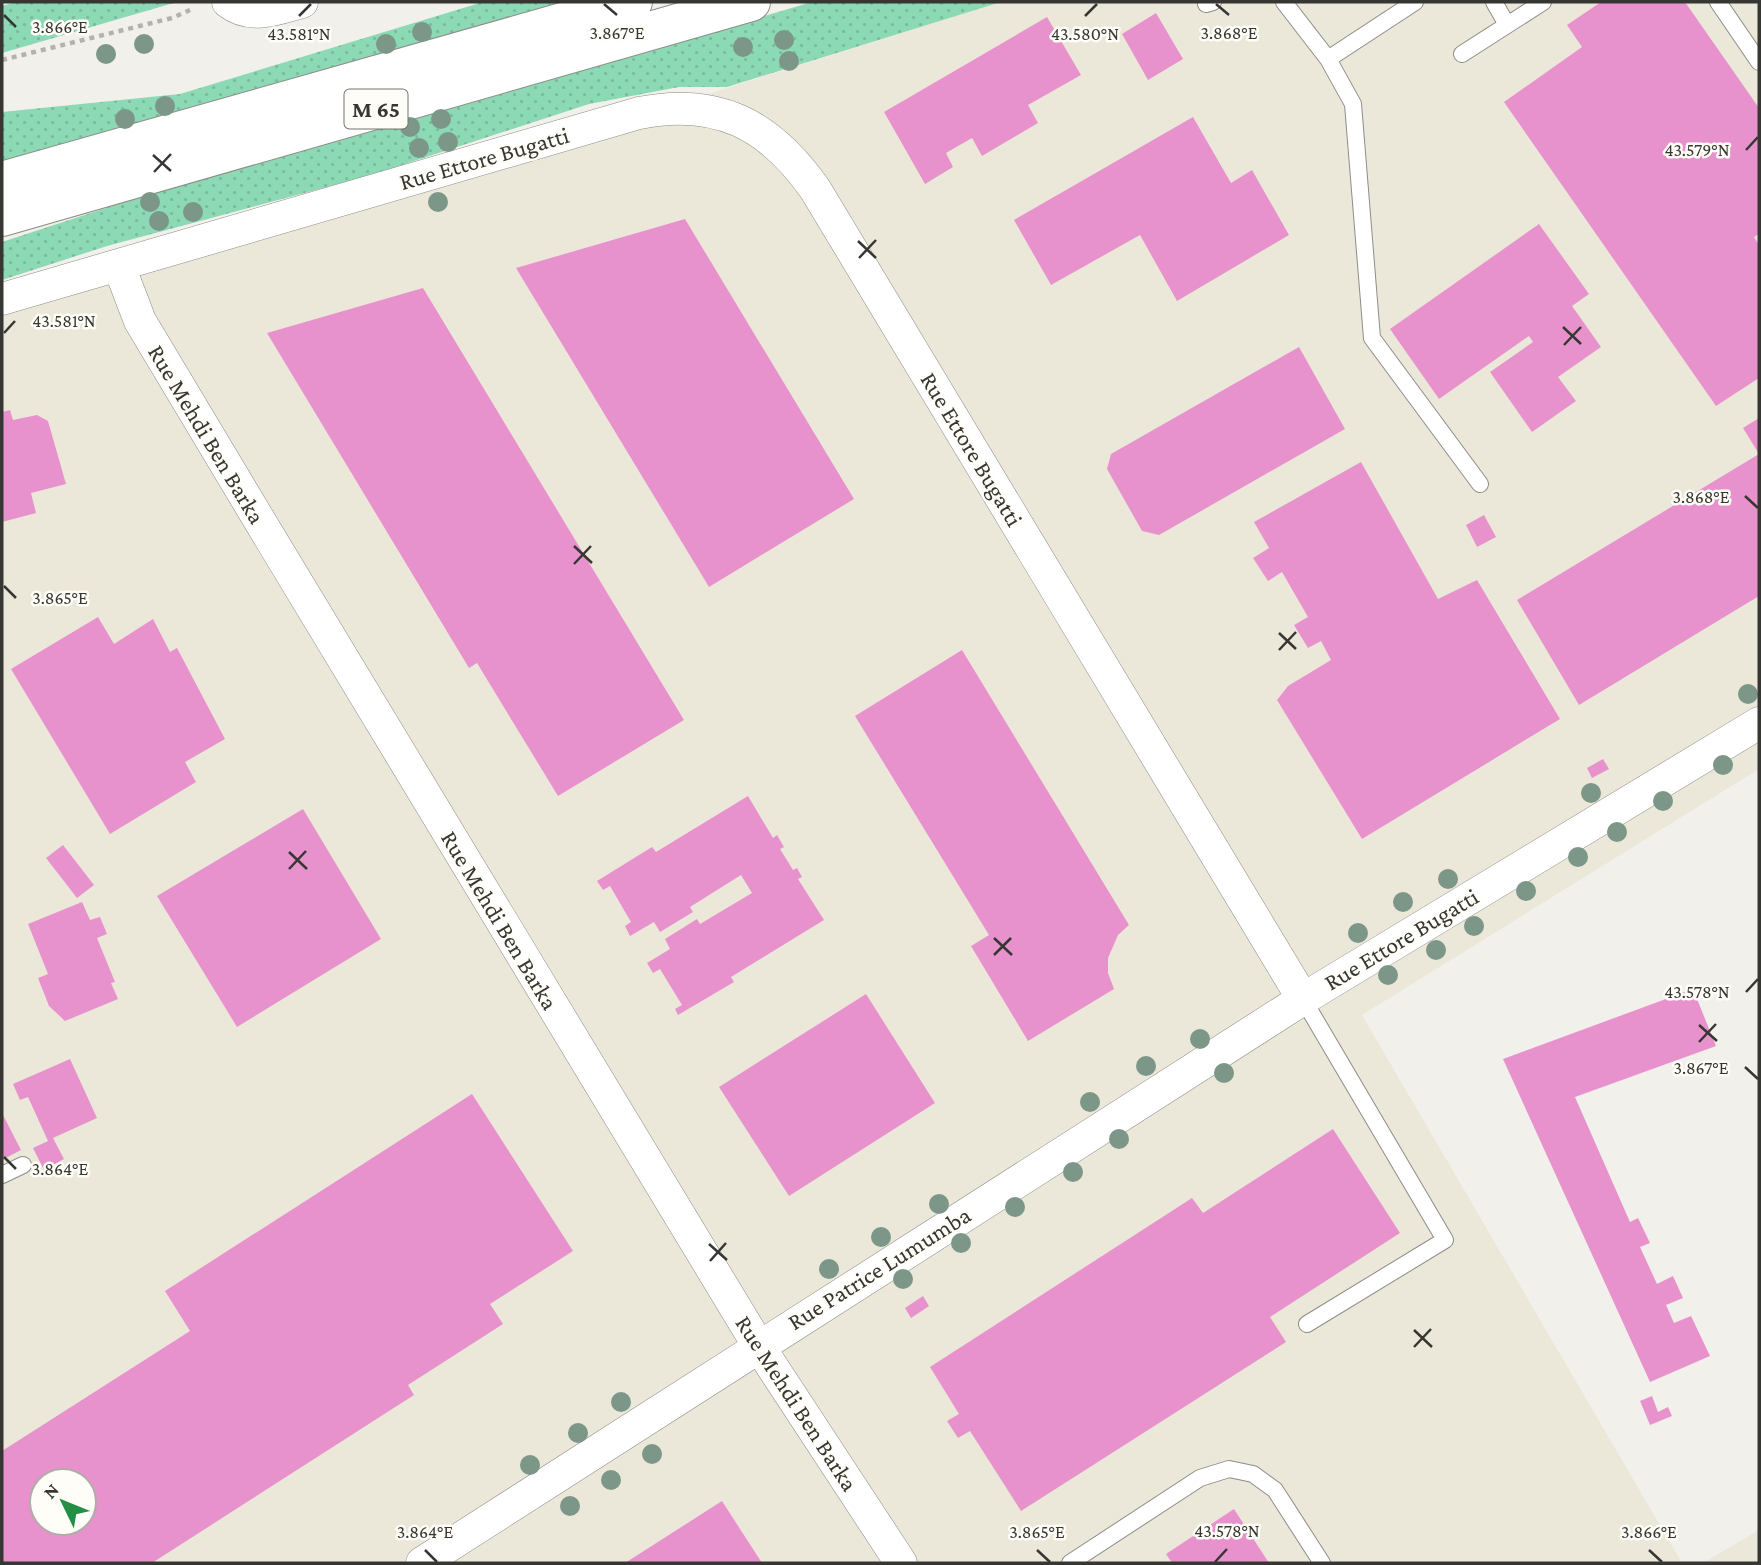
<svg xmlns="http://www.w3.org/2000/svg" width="1761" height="1565" viewBox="0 0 1761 1565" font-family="'Crimson Pro',serif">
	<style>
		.built { fill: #ebe8da; fill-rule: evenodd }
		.grass { fill: url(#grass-dots) }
		.building { fill: #e892cd; fill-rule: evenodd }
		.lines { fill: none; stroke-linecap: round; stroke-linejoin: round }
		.lane-casing { stroke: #8e8c87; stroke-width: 18 }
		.street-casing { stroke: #8e8c87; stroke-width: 33 }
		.primary-casing { stroke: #8e8c87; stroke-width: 40 }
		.path { stroke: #b4b2ad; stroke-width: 4.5; stroke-dasharray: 5 5; stroke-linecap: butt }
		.lane { stroke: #fff; stroke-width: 16 }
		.street { stroke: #fff; stroke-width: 32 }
		.primary { stroke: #fff; stroke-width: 38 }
		.tree { fill: #7c9688 }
		.ticks { fill: none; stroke: #363633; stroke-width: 2.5 }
		.labels { text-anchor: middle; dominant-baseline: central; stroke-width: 5; stroke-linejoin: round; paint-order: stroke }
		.shield { fill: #fffdf7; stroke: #72726e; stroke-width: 2 }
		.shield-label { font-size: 23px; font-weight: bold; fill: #363633 }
		.street-label { font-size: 24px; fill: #363633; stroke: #fffdf7 }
		.ticks-label { font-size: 18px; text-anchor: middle; fill: #363633; stroke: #fffdf7; stroke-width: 5; stroke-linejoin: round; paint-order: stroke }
	</style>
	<defs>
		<pattern id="grass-dots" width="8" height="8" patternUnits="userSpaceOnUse" patternTransform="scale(1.75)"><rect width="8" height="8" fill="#8cd9b5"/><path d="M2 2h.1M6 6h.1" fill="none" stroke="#79bb9c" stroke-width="1.8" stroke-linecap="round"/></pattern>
	</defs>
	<rect width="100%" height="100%" fill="#f2f0ea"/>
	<path class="built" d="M1001,2H1759V769L1362,1015L1682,1563H2V316ZM42,1481H84V1523H42Z
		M1759,1530V1563H1703Z"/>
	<path class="grass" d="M16,2H177L2,53V6Z
		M483,2H578L2,164V112L180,94Z
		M812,2H1001L727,87H679L589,104L368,176L107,246L2,280V242L222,170L474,102Z"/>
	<path class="building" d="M1601,2H1685L1759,108V234L1754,237L1759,245V378L1716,406L1504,102L1582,47L1567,25Z
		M1156,13L1183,59L1148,80L1122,34Z
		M1047,17L1081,75L1028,105L1038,123L982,156L972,138L946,153L953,167L925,184L884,112Z
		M1193,117L1231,183L1252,170L1289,235L1177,301L1140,235L1051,285L1014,220Z
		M685,219L854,499L709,587L516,268Z
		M1539,224L1589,294L1572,306L1601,347L1558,377L1576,401L1532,432L1490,372L1533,342L1529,336L1439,399L1390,329Z
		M423,288L684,720L558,796L477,663L469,668L267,333Z
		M1299,347L1345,429L1159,535L1142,531L1107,469L1111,454Z
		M10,410L13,420L37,415L48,421L66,484L31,493L36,513L2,522V412Z
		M1759,418V596L1579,705L1517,600L1759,454L1743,428Z
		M1361,462L1438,599L1477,580L1560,719L1362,839L1277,700L1288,686L1331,660L1321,641L1308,648L1294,625L1308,617L1282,572L1268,581L1253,558L1269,548L1254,522Z
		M1484,515L1496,537L1477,547L1466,525Z
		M98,617L114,644L153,619L170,652L177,648L225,739L185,762L196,782L110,834L11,669Z
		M962,650L1129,925L1118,935L1108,958V973L1114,989L1028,1041L971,946L989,935L855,716Z
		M1603,759L1609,769L1592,778L1587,768Z
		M748,796L773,838L777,835L784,847L780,849L793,870L797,868L802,877L798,879L824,920L731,977L734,982L678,1015L675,1009L682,1005L660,969L653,973L647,963L670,949L665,939L697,919L700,924L752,893L741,875L690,907L693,912L660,932L654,922L630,936L625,926L631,922L610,886L603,890L597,881L652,847L656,852Z
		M303,809L381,939L237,1027L157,896Z
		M63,845L94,885L77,898L46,858Z
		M82,902L90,920L100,917L107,934L97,938L115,982L111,983L118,999L65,1021L49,1006L38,978L48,974L28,924Z
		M1693,989L1716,1046L1575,1097L1630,1222L1638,1218L1650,1243L1640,1247L1657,1284L1673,1276L1683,1298L1666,1305L1674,1323L1691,1316L1710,1356L1650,1382L1503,1059Z
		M866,994L935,1103L789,1196L719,1087Z
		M70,1059L97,1118L53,1138L64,1159L44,1170L33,1148L48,1141L28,1097L20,1100L13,1084Z
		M472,1094L573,1251L490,1304L503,1324L408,1385L414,1395L152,1563H2V1451L190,1331L165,1291ZM42,1481H84V1523H42Z
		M2,1113L21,1150L2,1160Z
		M1333,1129L1400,1233L1270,1317L1286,1342L1021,1511L970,1431L958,1438L947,1421L959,1414L930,1367L1192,1198L1203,1213Z
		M923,1296L929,1306L911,1318L905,1308Z
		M1652,1396L1658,1412L1668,1407L1672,1416L1650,1425L1640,1401Z
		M722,1501L762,1563H625Z
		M1234,1509L1269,1563H1172L1166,1554Z"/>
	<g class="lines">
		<defs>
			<path id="lane" d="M1284,2L1328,59
				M1415,2L1328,59L1353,104L1372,338L1480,484
				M1494,2L1506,23
				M1718,2L1759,62
				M1206,4L1213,2
				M1462,54L1543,2
				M1303,999L1445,1240L1307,1324
				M2,1175L23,1165
				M1070,1563L1200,1478L1229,1469L1253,1474L1275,1490L1322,1563"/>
			<path id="street" d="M228,2C251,20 276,9 302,2
				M119,266L140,321L264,528L758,1345L901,1563
				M2,299L639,113C718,97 770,125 815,189L1303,999
				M422,1563L1303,999L1759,723"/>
			<path id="primary" d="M2,181L633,2
				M2,217L751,2"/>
		</defs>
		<use href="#lane" class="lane-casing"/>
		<use href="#street" class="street-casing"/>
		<use href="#primary" class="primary-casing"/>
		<path class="path" d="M2,60L172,18L190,10"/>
		<use href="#lane" class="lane"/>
		<use href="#street" class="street"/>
		<use href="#primary" class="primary"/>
	</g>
	<g class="tree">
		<circle cx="422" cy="32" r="10"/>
		<circle cx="784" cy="40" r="10"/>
		<circle cx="144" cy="44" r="10"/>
		<circle cx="386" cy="44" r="10"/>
		<circle cx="743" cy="47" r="10"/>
		<circle cx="106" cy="54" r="10"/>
		<circle cx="789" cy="61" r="10"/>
		<circle cx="165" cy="106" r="10"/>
		<circle cx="125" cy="119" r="10"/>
		<circle cx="441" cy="119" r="10"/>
		<circle cx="410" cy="127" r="10"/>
		<circle cx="448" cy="142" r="10"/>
		<circle cx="419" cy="148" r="10"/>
		<circle cx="150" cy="202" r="10"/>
		<circle cx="438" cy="202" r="10"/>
		<circle cx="193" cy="212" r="10"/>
		<circle cx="159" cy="221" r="10"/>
		<circle cx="1748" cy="694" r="10"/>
		<circle cx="1723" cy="765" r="10"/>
		<circle cx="1591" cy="793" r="10"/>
		<circle cx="1663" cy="801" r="10"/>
		<circle cx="1617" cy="832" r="10"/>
		<circle cx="1578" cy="857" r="10"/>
		<circle cx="1448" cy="879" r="10"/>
		<circle cx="1526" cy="891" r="10"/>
		<circle cx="1403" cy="902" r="10"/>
		<circle cx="1474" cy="926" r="10"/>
		<circle cx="1358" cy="933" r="10"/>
		<circle cx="1436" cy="950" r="10"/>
		<circle cx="1388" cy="975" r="10"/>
		<circle cx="1200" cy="1039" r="10"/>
		<circle cx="1146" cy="1066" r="10"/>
		<circle cx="1224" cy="1073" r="10"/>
		<circle cx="1090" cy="1102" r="10"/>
		<circle cx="1119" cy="1139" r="10"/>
		<circle cx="1073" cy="1172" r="10"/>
		<circle cx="939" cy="1204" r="10"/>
		<circle cx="1015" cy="1207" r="10"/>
		<circle cx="881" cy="1237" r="10"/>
		<circle cx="961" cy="1243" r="10"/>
		<circle cx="829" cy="1269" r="10"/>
		<circle cx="903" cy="1279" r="10"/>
		<circle cx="621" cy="1402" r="10"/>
		<circle cx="578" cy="1433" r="10"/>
		<circle cx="652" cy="1454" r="10"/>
		<circle cx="530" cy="1465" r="10"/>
		<circle cx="611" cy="1480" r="10"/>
		<circle cx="570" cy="1506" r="10"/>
	</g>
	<path class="ticks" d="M604,4L617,15M1216,4L1229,15M4,15L16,27M299,16L311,4M1085,16L1097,4M1746,150L1758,137M153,155L171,171M154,172L171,154M858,241L876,258M859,258L876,240M1563,327L1581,344M4,333L15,321M1564,345L1581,327M1745,496L1758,508M574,546L592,563M574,564L591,546M4,586L16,598M1279,633L1296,649M1279,650L1296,632M289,852L307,869M289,869L306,851M994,938L1012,955M994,955L1011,938M1746,992L1758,979M1699,1025L1717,1041M1699,1042L1716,1024M1745,1067L1758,1079M4,1157L16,1169M709,1244L727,1260M710,1261L726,1243M1414,1330L1432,1347M1414,1347L1431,1329M425,1550L437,1562M1037,1550L1050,1562M1649,1550L1662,1562M1215,1562L1227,1549"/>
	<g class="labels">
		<rect class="shield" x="344.5" y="89.5" width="63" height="39" rx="5"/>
		<g class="shield-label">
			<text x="376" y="109">M 65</text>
		</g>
		<g class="street-label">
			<text transform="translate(484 158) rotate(-16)">Rue Ettore Bugatti</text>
			<text transform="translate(207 434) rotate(59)">Rue Mehdi Ben Barka</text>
			<text transform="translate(972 449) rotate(59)">Rue Ettore Bugatti</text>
			<text transform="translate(500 920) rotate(59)">Rue Mehdi Ben Barka</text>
			<text transform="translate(1401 939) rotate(-31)">Rue Ettore Bugatti</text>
			<text transform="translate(879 1268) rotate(-32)">Rue Patrice Lumumba</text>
			<text transform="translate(797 1403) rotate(57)">Rue Mehdi Ben Barka</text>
		</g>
	</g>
	<g class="ticks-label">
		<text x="60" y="33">3.866°E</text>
		<text x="617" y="39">3.867°E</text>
		<text x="1229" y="39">3.868°E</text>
		<text x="299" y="40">43.581°N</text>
		<text x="1085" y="40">43.580°N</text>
		<text x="1697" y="156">43.579°N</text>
		<text x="64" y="327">43.581°N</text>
		<text x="1701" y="503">3.868°E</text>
		<text x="60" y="604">3.865°E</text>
		<text x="1697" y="998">43.578°N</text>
		<text x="1701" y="1074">3.867°E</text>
		<text x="60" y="1175">3.864°E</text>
		<text x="1227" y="1537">43.578°N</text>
		<text x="425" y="1538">3.864°E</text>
		<text x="1037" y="1538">3.865°E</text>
		<text x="1649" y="1538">3.866°E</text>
	</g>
	<rect width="1761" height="1565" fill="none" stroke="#363633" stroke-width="7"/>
	<g transform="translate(63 1502) rotate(313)"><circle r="33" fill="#fffdf7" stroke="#afada9" stroke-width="2"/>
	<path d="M0-5L12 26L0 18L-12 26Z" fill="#238e45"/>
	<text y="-10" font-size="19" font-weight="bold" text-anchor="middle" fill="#363633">N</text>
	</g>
</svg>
